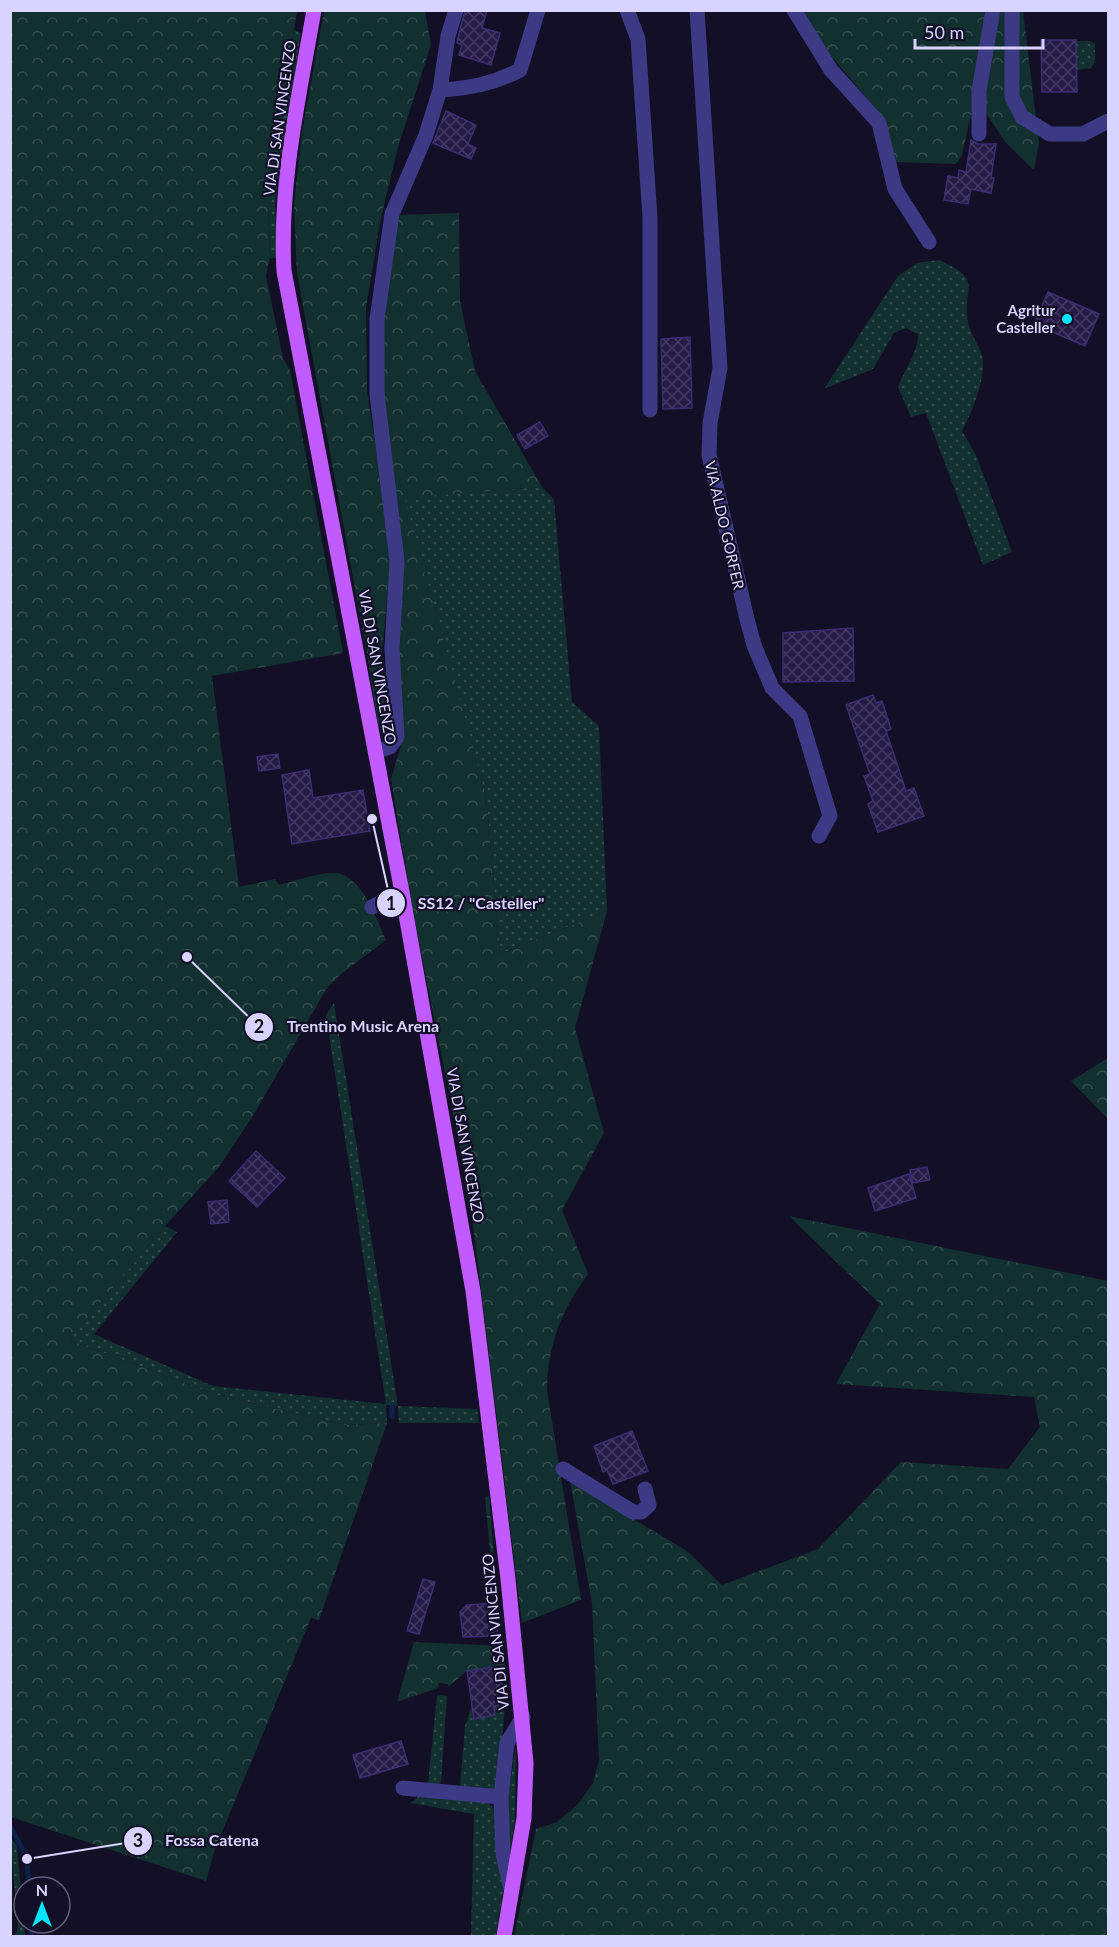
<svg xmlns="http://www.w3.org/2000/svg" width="1119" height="1947" viewBox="0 0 1119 1947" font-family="Lato,sans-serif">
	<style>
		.grass { fill: url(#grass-dots) }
		.forest { fill: url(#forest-crowns) }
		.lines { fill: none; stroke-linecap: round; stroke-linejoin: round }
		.stream { stroke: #0c2248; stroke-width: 5 }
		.building { fill: url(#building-cross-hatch); stroke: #3b2d73; stroke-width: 1.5 }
		.minor { stroke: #3d3a85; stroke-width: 15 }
		.major { stroke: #c25bff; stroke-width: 15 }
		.poi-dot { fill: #00e5ff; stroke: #130f26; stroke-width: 2 }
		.labels { text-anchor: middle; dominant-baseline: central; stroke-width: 4.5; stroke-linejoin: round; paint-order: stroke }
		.street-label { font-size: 15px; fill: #d9d4ff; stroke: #130f26 }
		.poi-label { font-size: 15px; font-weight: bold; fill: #d9d4ff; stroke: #130f26; text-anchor: end }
		.leader { fill: none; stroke: #d9d4ff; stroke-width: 2 }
		.callout-dot { fill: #d9d4ff; stroke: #130f26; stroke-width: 2 }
		.mark-label { font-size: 18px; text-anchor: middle; font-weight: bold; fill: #111 }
		.callout-label { font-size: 16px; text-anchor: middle; font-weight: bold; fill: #d9d4ff; stroke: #130f26; stroke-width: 4.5; stroke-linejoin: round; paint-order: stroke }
	</style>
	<defs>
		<pattern id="grass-dots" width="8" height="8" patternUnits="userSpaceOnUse" patternTransform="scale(1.5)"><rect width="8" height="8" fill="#12302f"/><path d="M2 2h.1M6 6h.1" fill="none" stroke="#344d4e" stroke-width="1.8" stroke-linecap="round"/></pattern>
		<pattern id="forest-crowns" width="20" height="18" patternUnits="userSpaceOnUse" patternTransform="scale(1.5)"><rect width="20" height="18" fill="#12302f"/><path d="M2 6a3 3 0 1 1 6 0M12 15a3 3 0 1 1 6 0" fill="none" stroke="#344d4e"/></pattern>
		<pattern id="building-cross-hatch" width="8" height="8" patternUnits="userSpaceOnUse" patternTransform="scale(1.5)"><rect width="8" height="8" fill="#241b47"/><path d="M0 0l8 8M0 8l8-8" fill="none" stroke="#433b63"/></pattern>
	</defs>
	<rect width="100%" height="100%" fill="#130f26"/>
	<path class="grass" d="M294,30L301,33L275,204L277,258H270L268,197Z
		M1078,41H1090L1095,44V61L1091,68L1076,70V43Z
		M939,260C985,281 962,285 968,322C970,335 982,348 983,361C984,382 972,413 962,431L976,455L1012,552L983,565L926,413L911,417L898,387C905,369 918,353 918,334L906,328L894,333L873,369L824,389L898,276L917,263Z
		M542,487L554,500L572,702L599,726L607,911L500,954L486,796L404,497Z
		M368,659L381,664L387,693L386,726L383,729L378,725Z
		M334,1003L398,1406L477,1409L479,1423H399L398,1406L386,1405L387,1423L346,1425L218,1395L69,1340L165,1226L177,1232L94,1334L213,1386L386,1404L326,1015Z
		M437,1695L447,1696L441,1783L437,1785L428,1784Z
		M505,1704L499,1785L493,1789L460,1786L465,1726L472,1706L474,1719L495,1715L494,1706Z
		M516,1745L515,1817L509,1859L506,1810Z
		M422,1793L486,1800L497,1812L504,1886L496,1936H471L474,1814L411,1803Z
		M10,1836L17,1846L25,1936H15L18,1928Z"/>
	<path class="forest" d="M10,11H297L268,197L270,258L266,276L283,358L290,370L343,653L212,676L239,887L275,879L279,885C296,881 316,873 334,873C361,873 377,920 386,940L341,974L327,988L254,1114L219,1167L165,1226L69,1340L218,1395L346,1425L387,1423L319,1620L311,1618L215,1849L206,1881L11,1817Z
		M324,11H425L431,45L398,147L381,218L366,308L367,391L384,498L390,564L381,664L368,659L297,273L294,204L302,132Z
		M798,11H1023L1039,143L1034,170L1006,143L984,110L972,111L962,155L956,164L895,162L883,117L833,58Z
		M459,213L460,301L475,371L542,487L405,498L486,796L500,954L607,911L575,1028L604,1133L562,1210L588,1274C560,1314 549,1341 547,1390L581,1600L522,1623L469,1192L414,918L391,779L404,735L381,390L382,318L398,215Z
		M1108,1058V1119L1071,1081Z
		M789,1216L1108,1281V1936H514L536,1829L557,1822L578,1804L593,1783L599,1761L592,1603L570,1481L687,1551L722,1585L818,1549L901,1462L1008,1469L1040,1427L1034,1397L836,1384L880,1304Z
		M489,1496L497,1589L490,1590L491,1562L485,1497Z
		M414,1642L503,1646L505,1665L467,1671L448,1687V1684L439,1683L438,1688L397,1702Z"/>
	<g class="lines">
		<path class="stream" d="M392,1406V1417
			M10,1825L27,1859L29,1887
			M31,1923L32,1936"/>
	</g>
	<path class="building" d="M465,10H487L482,28L500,33L491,65L459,55L462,45L457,43L458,38Z
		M1041,40H1076L1077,92H1042Z
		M446,111L476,125L468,144L476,148L471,159L433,143Z
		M971,140L978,144H996L991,178H994L991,193L971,189L968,204L944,200L948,176L958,178L959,170L966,172Z
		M1048,292L1099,314L1085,346L1034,324Z
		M690,337L692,408L663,409L661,339Z
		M540,422L548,436L525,449L517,435Z
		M853,628L854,681L783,682V633Z
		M873,695L876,703L882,701L891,729L886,731L906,791L914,788L924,816L878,832L868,804L873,801L864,776L870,774L846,705Z
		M278,754L280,768L259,771L257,757Z
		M309,770L313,798L363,790L370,831L292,844L282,775Z
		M256,1151L285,1178L257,1207L229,1181Z
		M927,1167L930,1180L913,1183L910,1170Z
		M909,1174L916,1198L875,1211L868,1188Z
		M227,1200L229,1222L211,1224L208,1202Z
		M632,1431L648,1471L613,1484L607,1470L603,1472L594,1446Z
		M423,1579L435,1582L419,1634L407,1631Z
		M494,1603L498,1636L463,1637L460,1612L467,1605Z
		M500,1666L505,1704L494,1706L495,1715L474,1719L467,1671Z
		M401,1741L408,1764L360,1778L353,1755Z"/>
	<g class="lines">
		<path class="minor" d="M627,10L638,39L650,218V410
			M697,10L720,368L710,423L709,455L747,619L754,645L772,688L800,716L830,816L819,836
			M794,10L831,70L879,123L895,189L929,242
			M1012,10V97L1022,117L1050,134H1083L1108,121
			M440,90L448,36L456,10
			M979,134V91L993,10
			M375,752L390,747L397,737L392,648L397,561L377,394V319L392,214L426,135L440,90C470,88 493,84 520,70L538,10
			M372,907L402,892
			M563,1469L633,1512H641L649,1505L645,1489
			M403,1788L501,1797
			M511,1889L503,1854L501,1797L507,1743L523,1717"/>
		<path class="major" d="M314,10C299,97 279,183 284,271L402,892L473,1291L508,1579L526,1763L524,1818L504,1936"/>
	</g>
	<circle class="poi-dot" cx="1067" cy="319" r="6"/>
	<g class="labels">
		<g class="street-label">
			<text transform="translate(279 118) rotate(-82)">VIA DI SAN VINCENZO</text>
			<text transform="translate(725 525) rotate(77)">VIA ALDO GORFER</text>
			<text transform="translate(378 667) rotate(80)">VIA DI SAN VINCENZO</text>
			<text transform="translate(466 1145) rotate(80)">VIA DI SAN VINCENZO</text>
			<text transform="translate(495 1632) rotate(-96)">VIA DI SAN VINCENZO</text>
		</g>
		<g class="poi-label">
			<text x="1055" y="310">Agritur<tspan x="1055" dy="17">Casteller</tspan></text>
		</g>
	</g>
	<path class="leader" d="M372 819L391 903M187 957L259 1027M27 1859L138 1841"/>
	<g class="callout-dot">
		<circle cx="372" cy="819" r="6"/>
		<circle cx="187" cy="957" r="6"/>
		<circle cx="27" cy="1859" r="6"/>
		<circle cx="391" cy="903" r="15"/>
		<circle cx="259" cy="1027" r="15"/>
		<circle cx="138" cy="1841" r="15"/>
	</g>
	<g class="mark-label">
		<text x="391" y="910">1</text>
		<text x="259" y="1033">2</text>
		<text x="138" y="1847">3</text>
	</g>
	<g class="callout-label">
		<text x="481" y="909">SS12 / "Casteller"</text>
		<text x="363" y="1032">Trentino Music Arena</text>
		<text x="212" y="1846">Fossa Catena</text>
	</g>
	<rect width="1119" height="1947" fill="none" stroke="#d9d4ff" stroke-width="24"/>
	<g transform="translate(42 1905)"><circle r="28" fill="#130f26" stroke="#625e7d" stroke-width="1.5"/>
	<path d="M0-4.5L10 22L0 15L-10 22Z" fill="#00e5ff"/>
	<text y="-9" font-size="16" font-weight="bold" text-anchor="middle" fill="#d9d4ff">N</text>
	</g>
	<path d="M915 39v9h128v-9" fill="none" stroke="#d9d4ff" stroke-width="3"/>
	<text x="924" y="39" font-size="18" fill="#d9d4ff" stroke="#130f26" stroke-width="4.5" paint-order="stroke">50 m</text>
</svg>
